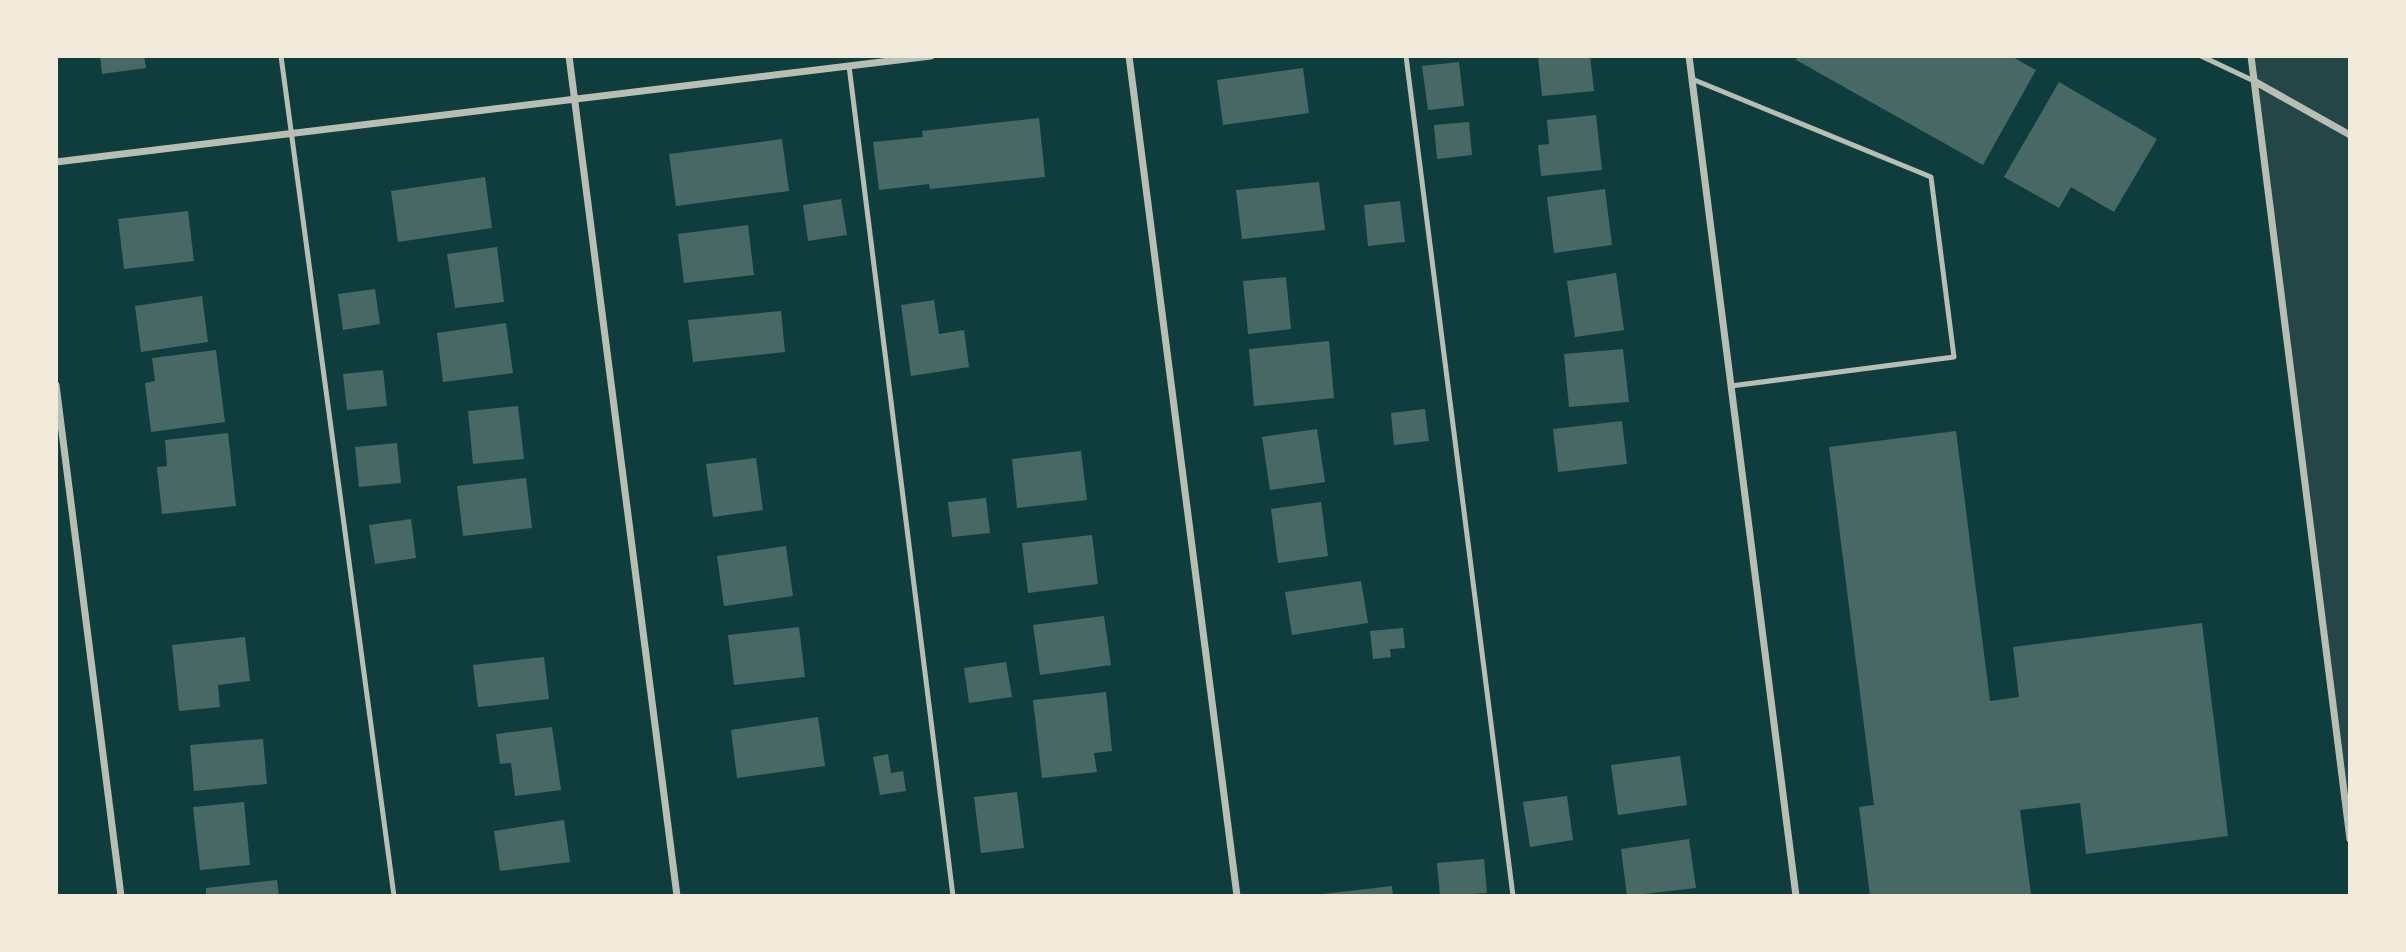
<svg xmlns="http://www.w3.org/2000/svg" width="2406" height="952" viewBox="0 0 2406 952" font-family="'Playfair Display',serif">
	<style>
		.green { fill: #244646 }
		.building { fill: #486865 }
		.lines { fill: none; stroke-linecap: round; stroke-linejoin: round }
		.service { stroke: #b8beb3; stroke-width: 5 }
		.minor { stroke: #b8beb3; stroke-width: 7 }
	</style>
	<rect width="100%" height="100%" fill="#0f3d3e"/>
	<path class="green" d="M2251,56H2350V839Z"/>
	<path class="building" d="M100,56H144L146,68L102,74Z
		M1538,56H1590L1594,91L1542,96Z
		M1798,56H2011L2036,70L1983,165L1796,60Z
		M1459,62L1464,106L1428,110L1422,66Z
		M1303,68L1309,113L1223,125L1217,80Z
		M2059,82L2157,139L2114,212L2071,187L2059,208L2004,177Z
		M1596,115L1602,170L1541,176L1538,145L1549,144L1547,120Z
		M1039,118L1045,177L930,189L929,184L879,190L873,142L923,137L922,131Z
		M1469,122L1472,155L1437,159L1434,125Z
		M782,139L789,191L676,206L669,154Z
		M485,177L492,228L398,242L391,191Z
		M1319,182L1325,230L1242,239L1236,190Z
		M1605,189L1612,245L1554,253L1547,197Z
		M841,199L847,235L808,241L803,205Z
		M1400,201L1405,242L1368,246L1364,205Z
		M188,211L194,261L124,269L118,219Z
		M748,225L754,275L684,283L678,234Z
		M497,247L504,302L455,308L447,254Z
		M1616,273L1624,330L1575,337L1567,281Z
		M1286,277L1291,329L1248,334L1243,281Z
		M375,289L380,324L343,330L338,294Z
		M202,296L208,342L141,352L135,306Z
		M934,300L939,334L964,330L969,367L911,376L901,305Z
		M781,311L785,352L693,362L688,320Z
		M506,323L513,373L443,382L437,333Z
		M1329,341L1334,398L1254,406L1249,349Z
		M1623,349L1629,402L1569,407L1564,354Z
		M216,350L225,422L151,432L145,383L155,381L152,358Z
		M383,370L387,406L347,410L343,374Z
		M518,406L524,459L473,464L468,411Z
		M1425,409L1429,441L1394,445L1391,413Z
		M1622,421L1627,464L1558,472L1553,429Z
		M1317,429L1325,482L1270,490L1262,437Z
		M1956,431L1990,701L2019,697L2013,647L2202,623L2228,836L2086,854L2080,803L2020,810L2031,895L1870,896L1859,807L1874,805L1829,447Z
		M228,433L236,506L162,514L157,467L167,466L165,440Z
		M397,443L401,483L359,487L355,447Z
		M1081,451L1087,500L1017,508L1012,459Z
		M756,458L763,510L713,517L706,464Z
		M526,478L532,528L463,536L457,486Z
		M986,498L990,533L952,537L948,502Z
		M1321,502L1328,556L1278,563L1271,509Z
		M411,519L416,558L375,564L369,525Z
		M1092,535L1098,584L1028,593L1022,543Z
		M786,546L793,596L724,606L717,556Z
		M1361,581L1368,623L1292,635L1285,592Z
		M1104,616L1111,665L1040,675L1033,625Z
		M799,627L805,677L734,685L728,635Z
		M1403,628L1405,648L1390,649L1391,657L1373,659L1370,631Z
		M245,637L250,681L218,685L220,707L179,711L172,645Z
		M544,657L549,699L478,707L473,665Z
		M1006,662L1012,697L969,703L964,668Z
		M1106,692L1112,751L1094,753L1097,772L1042,778L1033,700Z
		M818,717L825,766L737,778L731,730Z
		M552,727L561,790L515,796L511,763L500,764L496,734Z
		M263,739L267,784L194,791L190,745Z
		M888,754L891,773L903,771L906,791L880,795L873,757Z
		M1680,756L1687,805L1618,815L1611,765Z
		M1017,792L1024,848L981,853L974,797Z
		M1567,796L1573,840L1530,847L1523,802Z
		M244,802L250,865L200,870L193,807Z
		M564,820L570,862L500,871L494,831Z
		M1689,839L1696,888L1627,896L1621,849Z
		M1484,859L1487,893L1440,896L1437,863Z
		M277,880L279,896H206V888Z
		M1392,886L1393,896H1323V894Z"/>
	<g class="lines">
		<path class="service" d="M281,56L394,896
			M1406,56L1513,896
			M2201,56L2254,81
			M849,66L953,896
			M1692,79L1931,177L1954,357L1731,386"/>
		<path class="minor" d="M569,56L677,896
			M1129,56L1237,896
			M1689,56L1796,896
			M2251,56L2350,839
			M2254,81L2350,135
			M56,162L931,56
			M56,385L121,896"/>
	</g>
	<rect width="2406" height="952" fill="none" stroke="#f1e9da" stroke-width="116"/>
</svg>
